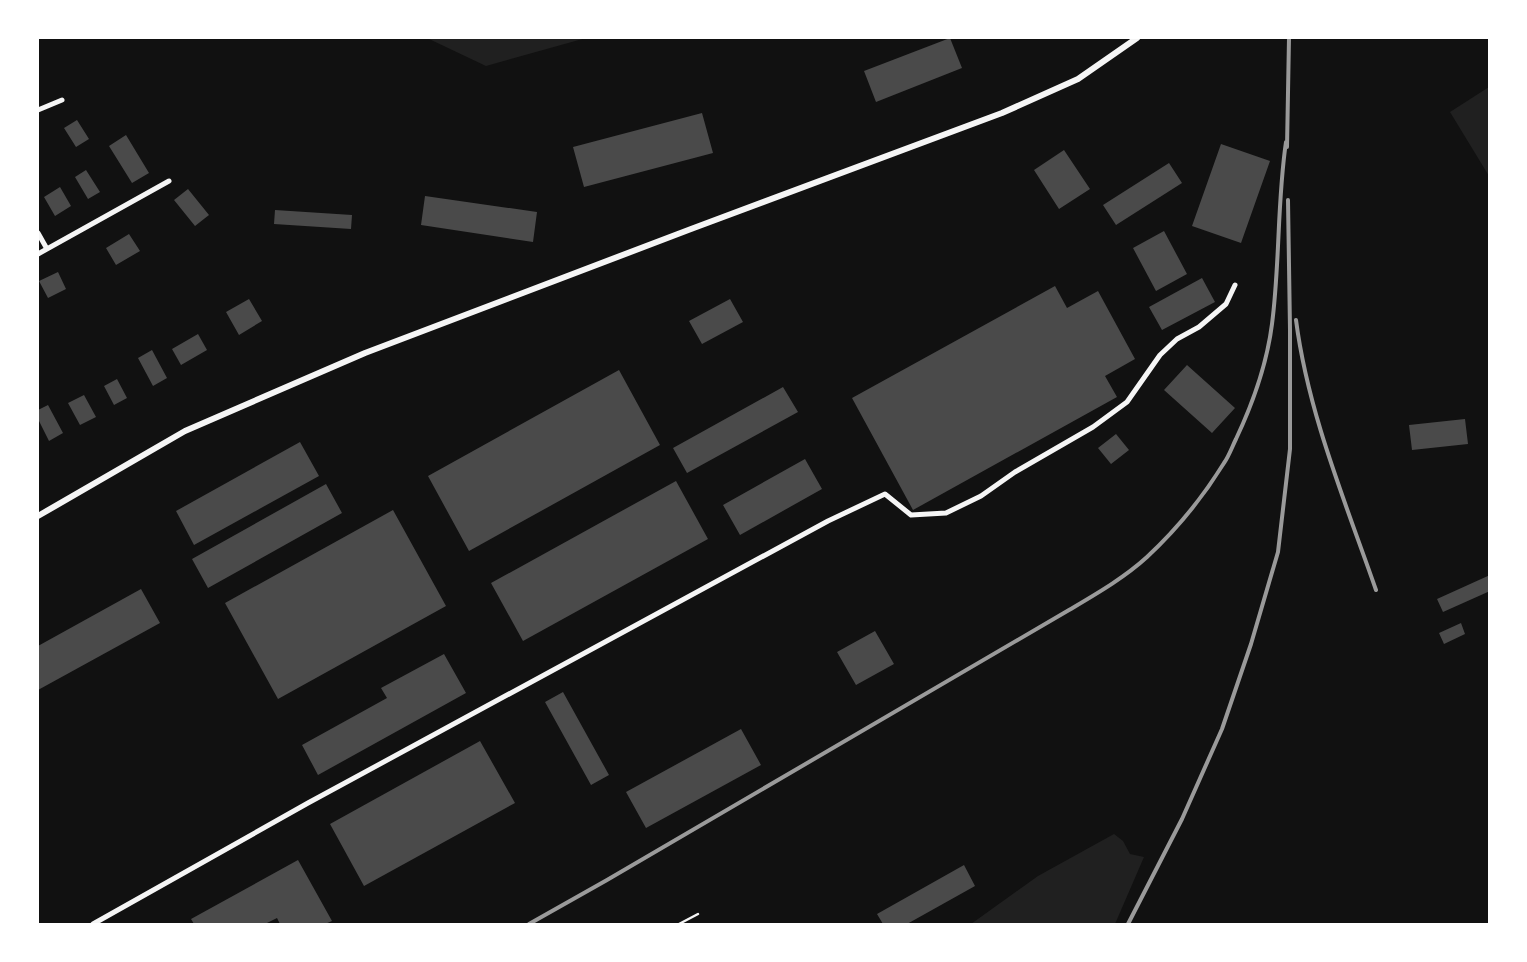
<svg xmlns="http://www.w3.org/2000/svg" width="1527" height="962" viewBox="0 0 1527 962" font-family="'Open Sans',sans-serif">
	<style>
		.green { fill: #202020 }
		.building { fill: #4a4a4a }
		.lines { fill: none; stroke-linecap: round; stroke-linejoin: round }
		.service { stroke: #f5f5f5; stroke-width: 2.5 }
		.minor { stroke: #f5f5f5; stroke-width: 5 }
		.tertiary { stroke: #f5f5f5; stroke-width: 6 }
		.rail { stroke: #9a9a9a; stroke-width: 4 }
	</style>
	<rect width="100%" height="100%" fill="#111"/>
	<path class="green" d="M427,38H586L486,66Z
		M1489,87V176L1450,112Z
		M1114,834L1123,841L1130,854L1144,857L1115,924H971L1038,876Z"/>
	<path class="building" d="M950,38L962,68L876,102L864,71Z
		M702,113L713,153L584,187L573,147Z
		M77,120L89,139L76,147L64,128Z
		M126,135L149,173L132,183L109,146Z
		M1221,144L1270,161L1241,243L1192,226Z
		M1064,150L1090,189L1059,209L1034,170Z
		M1169,163L1182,183L1116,225L1103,205Z
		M86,170L100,192L88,199L75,177Z
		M60,187L71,206L55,216L44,197Z
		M188,189L209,215L195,226L174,200Z
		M425,196L537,212L533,242L421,225Z
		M275,210L352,215L351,229L274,224Z
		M1164,231L1187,274L1156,291L1133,248Z
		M129,234L140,251L116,265L106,248Z
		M58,272L66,289L48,298L39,281Z
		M1202,278L1215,302L1162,330L1149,307Z
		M1055,286L1067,308L1098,291L1135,359L1105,376L1117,397L913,510L852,398Z
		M249,299L262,321L239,335L226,312Z
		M730,299L743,322L702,344L689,321Z
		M198,334L207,350L181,365L172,349Z
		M152,350L167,378L153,386L138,358Z
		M1187,365L1235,408L1212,433L1164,390Z
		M619,370L660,445L469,551L428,476Z
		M117,379L127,398L114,405L104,386Z
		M783,387L798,412L687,473L673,448Z
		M84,395L96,417L80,425L68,403Z
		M48,405L63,433L49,441L38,419V410Z
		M1465,419L1468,444L1412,450L1409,425Z
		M1116,434L1129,450L1111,464L1098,448Z
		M300,442L319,476L194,545L176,511Z
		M805,459L822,489L740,535L723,505Z
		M676,481L708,539L523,641L491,583Z
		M326,484L342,513L208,588L192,559Z
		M393,510L446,606L278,699L225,603Z
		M1490,575V591L1443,612L1437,599Z
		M141,589L160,623L38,690V646Z
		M1461,623L1465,634L1444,644L1439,633Z
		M875,631L894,664L856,685L837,652Z
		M444,654L466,693L318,775L302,745L387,698L381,688Z
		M563,692L609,775L591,785L545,702Z
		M741,729L761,765L646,828L626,792Z
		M480,741L515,803L364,886L330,824Z
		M298,860L332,921L325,924H280L277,918L265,924H194L191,919Z
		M964,865L975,886L907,924H883L877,914Z"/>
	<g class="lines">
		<path class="service" d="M679,924L698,914"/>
		<path class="minor" d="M38,110L62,100
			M38,233L47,249
			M38,254L169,181
			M93,924L308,803L828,521L885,494L911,515L946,513L981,496L1015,472L1093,427L1127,402L1160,355L1177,339L1199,327L1226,304L1235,285"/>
		<path class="tertiary" d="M38,516L185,431L365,353L691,229L1002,113L1078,79L1137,38"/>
		<path class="rail" d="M1287,147L1289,38
			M1296,320C1308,413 1345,501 1376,590
			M529,924L607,880L1069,610C1096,594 1124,578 1147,557C1176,530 1203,497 1224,463C1229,456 1232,447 1236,439C1253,403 1267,363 1272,324C1280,263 1277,202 1286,142
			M1128,924L1182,819L1222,729L1251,644L1278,552L1290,449V330L1288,200"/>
	</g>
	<rect width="1527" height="962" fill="none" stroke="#ffffff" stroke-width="78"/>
</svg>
